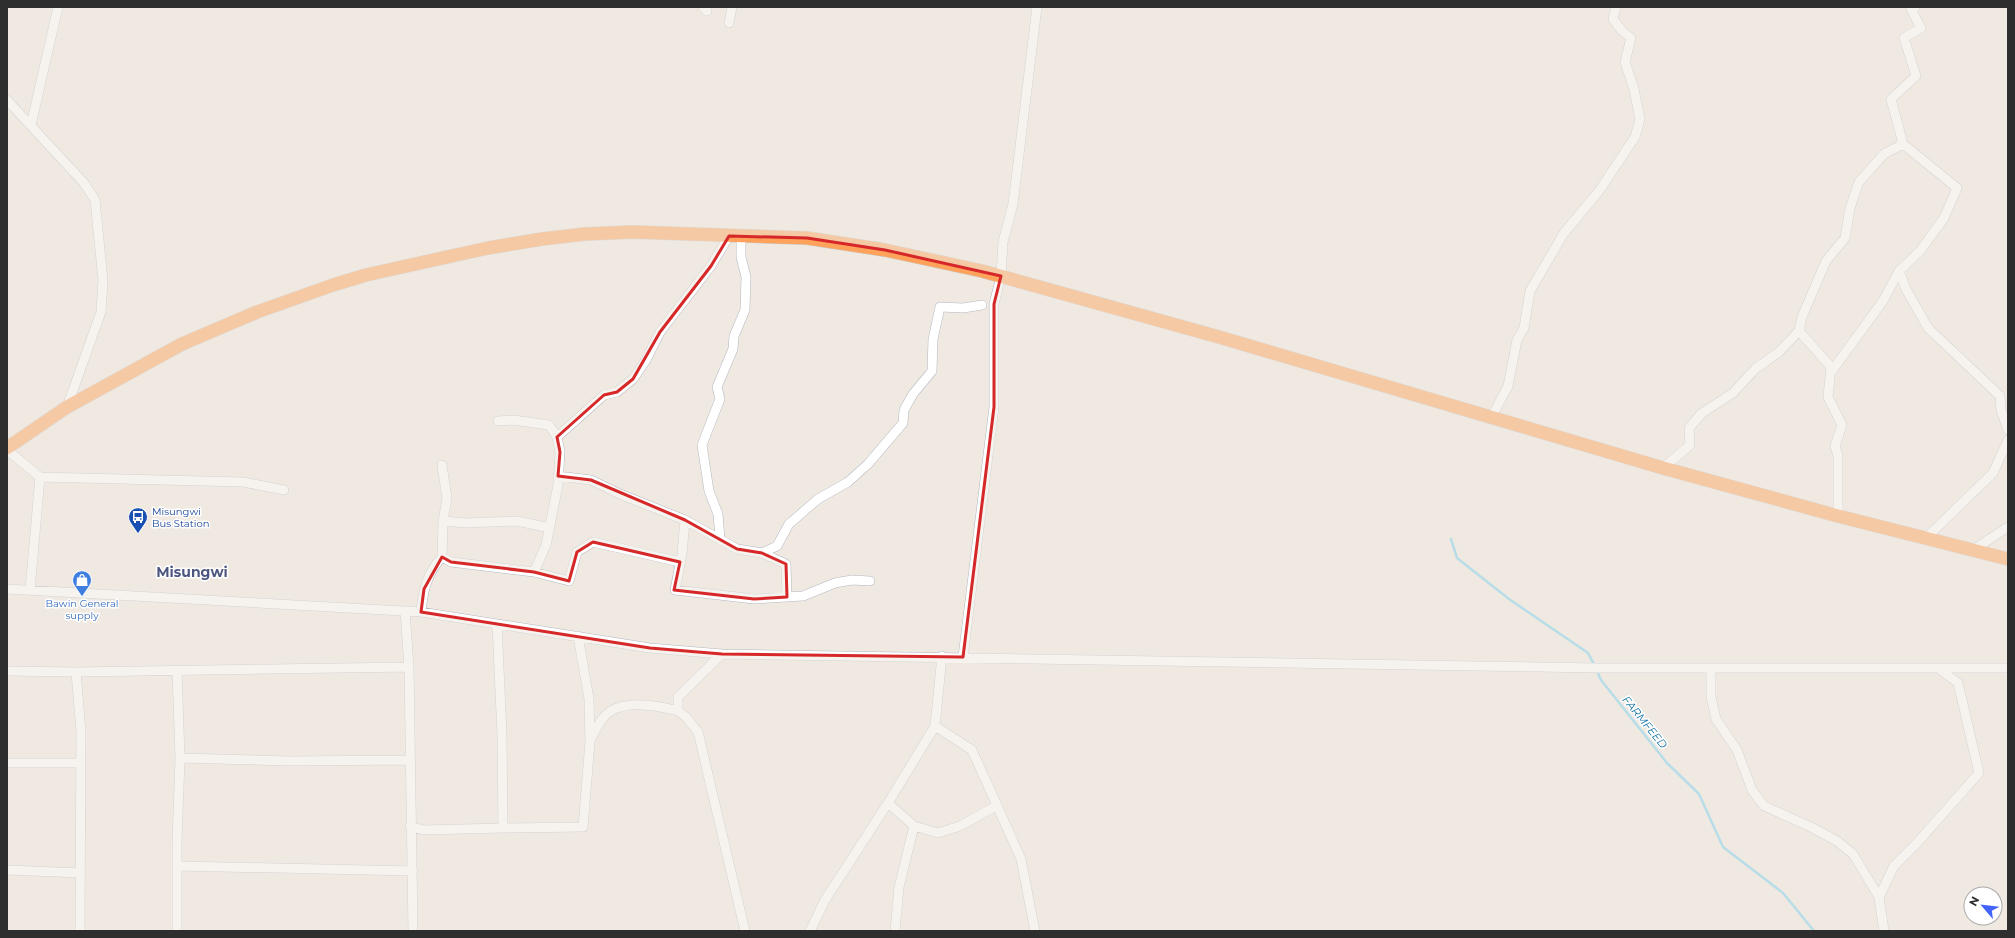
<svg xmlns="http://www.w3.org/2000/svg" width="2015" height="938" viewBox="0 0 2015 938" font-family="Montserrat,sans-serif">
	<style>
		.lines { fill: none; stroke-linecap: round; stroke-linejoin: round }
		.stream { stroke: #75cff0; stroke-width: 2.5 }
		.minor-casing { stroke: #b4b7c1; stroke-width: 10 }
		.highway-casing { stroke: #c9c9c9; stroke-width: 14 }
		.minor { stroke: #fff; stroke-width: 9 }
		.highway { stroke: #ffa35c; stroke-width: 13 }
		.marked { fill: none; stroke: #d62828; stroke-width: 3; stroke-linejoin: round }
		.labels { text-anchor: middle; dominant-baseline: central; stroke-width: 3; stroke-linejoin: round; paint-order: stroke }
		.transit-label { font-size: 10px; fill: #164399; stroke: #fff; text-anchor: start }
		.shop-label { font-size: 10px; fill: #366cbe; stroke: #fff }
		.water-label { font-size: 11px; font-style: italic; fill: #0d6fa3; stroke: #fff }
		.district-label { font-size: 14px; font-weight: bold; fill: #4d5680; stroke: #fff }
	</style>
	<rect width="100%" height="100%" fill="#efe9e1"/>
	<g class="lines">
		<path class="stream" d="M1451,539L1457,558L1509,599L1588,653L1595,666
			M1597,671L1601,680L1667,763L1699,794L1723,847L1783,893L1814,931"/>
		<defs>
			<path id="minor" d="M703,7L707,11
				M729,23L732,7
				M7,100L84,183L95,200L103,280L101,312L67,407
				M31,125L58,7
				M1903,144L1891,99L1916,76L1904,38L1921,28L1911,9L1915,7
				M1799,331L1831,367L1828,397L1842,425L1835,446L1838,456V516
				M1831,372L1883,301L1899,271
				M1491,418L1508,386L1517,340L1524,328L1530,291L1564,233L1599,191L1635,137L1640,119L1634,89L1625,62L1631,38L1622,31L1613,19L1616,7
				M498,421L513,420L549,425L557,437L560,452L558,485L546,545L534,572
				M557,437L604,395L617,392L633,379L646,360L660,332L711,266L729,236
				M7,450L40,477L30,590
				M1663,468L1690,445L1689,428L1702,413L1733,393L1755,369L1779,352L1799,331L1802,317L1826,261L1845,238L1850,208L1859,182L1884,154L1903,144L1957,188L1944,218L1920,251L1899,271L1906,289L1928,328L2000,396L2001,410L2008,430
				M558,476L591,480L620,494L685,520L737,549L762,553L786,564L787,597
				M40,477L243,482L284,490
				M685,520L682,554L675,590L754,599L803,596L835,583L852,580L870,581
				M443,521L466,523L517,521L550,528
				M1927,537L1993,473L2008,440
				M720,539L718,514L709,491L702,445L720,399L717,387L733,349L734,336L745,310L746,277L741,257V236
				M1973,550L2008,527
				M762,553L777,546L789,524L818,499L848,482L868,464L903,423L904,410L913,394L932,371L933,339L940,307L963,308L982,305
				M442,557L451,562L534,572L569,581L577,552L593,542L680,562
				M7,589L421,612L650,648L722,654L1599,668H2008
				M405,611L409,667L413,931
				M421,612C423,591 427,573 442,557L443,521L447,498L442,465
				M722,654L678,697V711L686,717L698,732L745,931
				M963,657L994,407V304L1001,276L1003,242L1013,204L1037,7
				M1711,668V697L1716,719L1737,750L1752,790L1764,806L1811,827L1837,841L1853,854L1879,897
				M177,670L180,758
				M7,671L76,672L409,667
				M76,672L81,732L80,931
				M935,726L972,750L1021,859L1035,931
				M591,739C596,729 601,717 611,711C629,700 659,706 678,711
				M7,763H81
				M888,803L914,826L899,887L895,931
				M410,826L423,830L503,828L502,734L497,624
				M914,826L938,833L960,826L996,806
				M503,828L583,827L590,742L589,699L578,636
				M178,866L413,871
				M7,870L81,873
				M177,931V842L180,758L289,761L410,760
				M810,931L825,900L888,803L935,726L942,656
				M1884,931L1879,897L1894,866L1916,844L1979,773L1958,683L1938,668"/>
			<path id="highway" d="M7,448L67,407L182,344L257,312L333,285L366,275L488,248L542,239L585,234L633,232L807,238L885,250L982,271L1219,337L1663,468L1838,516L2008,559"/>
		</defs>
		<use href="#minor" class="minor-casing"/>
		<use href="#highway" class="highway-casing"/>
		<use href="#minor" class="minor"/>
		<use href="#highway" class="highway"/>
	</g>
	<path d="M0 0H2015V938H0ZM729,236L807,238L885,250L1001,276L994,304V407L963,657L722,654L650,648L421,612L424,589L442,557L451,562L534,572L569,581L577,552L593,542L680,562L674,590L754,599L787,597L786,564L762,553L737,549L685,520L591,480L558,476L560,452L557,437L604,395L617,392L633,379L660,332L711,266Z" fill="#efe9e1" fill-opacity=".55" fill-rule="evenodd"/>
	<path class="marked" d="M729,236L807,238L885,250L1001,276L994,304V407L963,657L722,654L650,648L421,612L424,589L442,557L451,562L534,572L569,581L577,552L593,542L680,562L674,590L754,599L787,597L786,564L762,553L737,549L685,520L591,480L558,476L560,452L557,437L604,395L617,392L633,379L660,332L711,266Z"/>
	<defs>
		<symbol id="bus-pin" viewBox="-11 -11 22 30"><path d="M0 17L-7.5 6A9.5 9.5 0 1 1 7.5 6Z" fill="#1a4fb4" stroke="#fff"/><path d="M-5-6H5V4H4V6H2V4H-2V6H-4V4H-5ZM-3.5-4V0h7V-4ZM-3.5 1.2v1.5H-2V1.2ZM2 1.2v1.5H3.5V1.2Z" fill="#fff"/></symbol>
		<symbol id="shop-pin" viewBox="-11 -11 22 30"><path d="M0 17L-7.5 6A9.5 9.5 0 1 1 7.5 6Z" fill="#3f7fe0" stroke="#fff"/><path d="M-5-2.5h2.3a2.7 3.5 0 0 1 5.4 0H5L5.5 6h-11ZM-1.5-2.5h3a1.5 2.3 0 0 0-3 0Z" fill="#fff"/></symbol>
	</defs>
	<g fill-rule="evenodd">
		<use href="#bus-pin" x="127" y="506" width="22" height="30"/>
		<use href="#shop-pin" x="71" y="569" width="22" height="30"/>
	</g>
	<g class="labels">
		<g class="transit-label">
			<text x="152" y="511">Misungwi<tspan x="152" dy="12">Bus Station</tspan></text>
		</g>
		<g class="shop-label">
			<text x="82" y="603">Bawin General<tspan x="82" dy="12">supply</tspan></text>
		</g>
		<g class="water-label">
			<text transform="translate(1645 722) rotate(51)">FARMFEED</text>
		</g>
		<g class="district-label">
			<text x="192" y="572">Misungwi</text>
		</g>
	</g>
	<rect width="2015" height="938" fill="none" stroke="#2e2e2e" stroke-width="16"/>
	<g transform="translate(1983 906) rotate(298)"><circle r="19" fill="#ffffff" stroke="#ababab"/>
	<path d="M0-3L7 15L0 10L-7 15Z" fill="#4264fb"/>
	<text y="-6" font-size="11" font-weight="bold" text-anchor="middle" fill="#2e2e2e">N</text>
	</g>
</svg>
